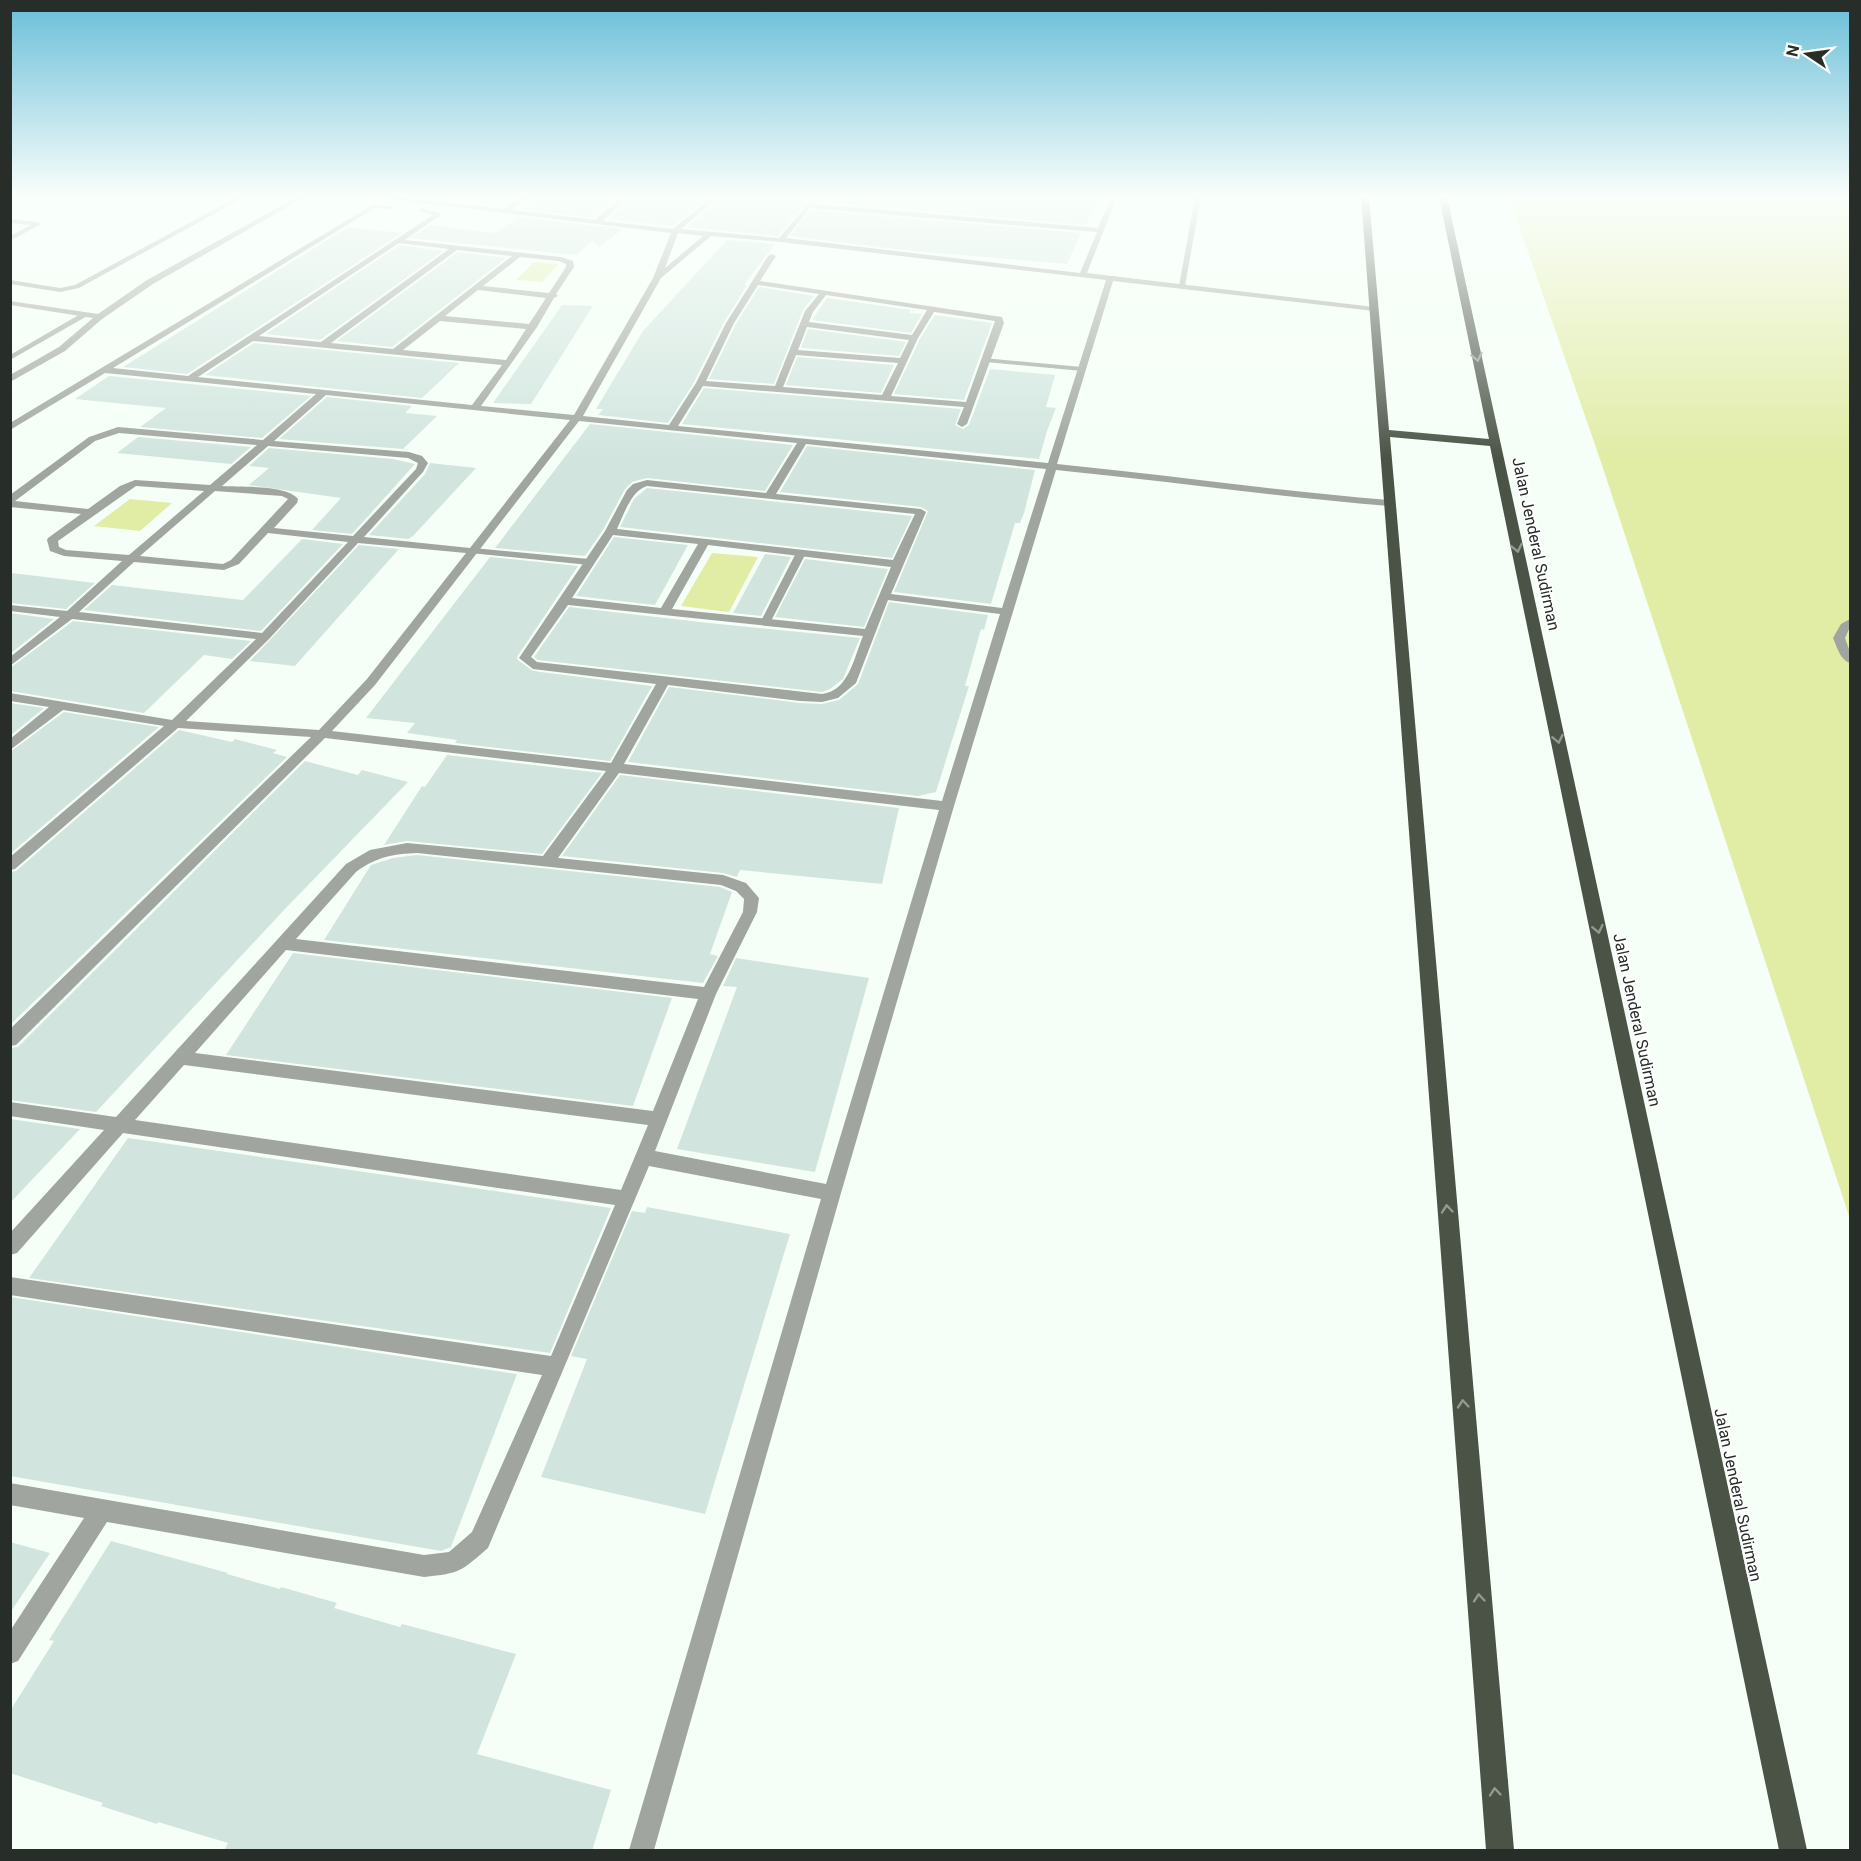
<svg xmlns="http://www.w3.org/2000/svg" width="1861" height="1861" viewBox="0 0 1861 1861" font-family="Roboto,sans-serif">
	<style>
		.green { fill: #e1eca5 }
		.building { fill: #d1e5de }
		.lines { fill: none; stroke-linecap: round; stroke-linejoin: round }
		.service { fill: #a1a59f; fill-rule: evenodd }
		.minor { fill: #a1a59f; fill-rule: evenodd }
		.trunk { fill: #4b5347; fill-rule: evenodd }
		.oneway { stroke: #939891 }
		.labels { text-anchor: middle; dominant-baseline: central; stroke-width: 4.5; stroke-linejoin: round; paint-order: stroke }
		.street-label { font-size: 16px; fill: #272d28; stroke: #fff }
	</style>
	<rect width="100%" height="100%" fill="#f5fff7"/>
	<path class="green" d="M1509,197H1850V1219L1601,462Z
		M534,262L559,264L542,282L516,280Z
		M130,499L172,503L140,531L94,526Z
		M712,553L758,557L729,612L681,606Z"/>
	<path class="building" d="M543,197H617L594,218L527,210Z
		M630,197H708L673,226L608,219Z
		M721,197H811L778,236L687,227Z
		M816,197H1076L1096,199L1087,224L1084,225L817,202Z
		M811,210L1081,233L1067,264L904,250L790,236Z
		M518,217L623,229L599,247L592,241L576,255L411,238L430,225L496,233Z
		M348,227L402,233L187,374L123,367Z
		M727,240L775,244L744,285H747L724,322L694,382L668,423L598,415L603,409H596L643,331Z
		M400,245L443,251L320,340L266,334Z
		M458,252L506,258L392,347L337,341Z
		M759,287L814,296L803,310L774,384L709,379L736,324Z
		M827,298L911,310L909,313L922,314L911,333L812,320Z
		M562,305L593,306L531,404L493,403Z
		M935,315L992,323L964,400L894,394L920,339Z
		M808,329L906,342L899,356L801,348Z
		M254,343L459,363L422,398L205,375Z
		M797,357L894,365L881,393L786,385Z
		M990,369L1055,375L1046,407L1056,408L1047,431L1039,459L682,424L704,388L961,409L955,425L963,429L969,425Z
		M109,376L311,396L262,438L140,427L166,408L75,399Z
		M327,397L412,406L405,413L437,416L403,449L279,439Z
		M590,424L793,445L765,491L647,478L632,482L625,489L603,530L585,556L495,548Z
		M138,437L251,447L231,464L117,453Z
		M807,446L1035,470L1024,513L1020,523H1015L991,604L894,592L928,511L921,507L780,492Z
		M269,448L393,459L415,464L352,534L312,530L341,498L249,485L269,468L249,466Z
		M430,463L476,468L413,536L408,539L369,535L425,474Z
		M647,488L912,516L892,558L620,527L634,499Z
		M614,537L688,545L655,605L576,596Z
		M302,539L343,544L261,631L84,610L112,585L243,600Z
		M359,545L399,549L295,666L250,661Z
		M765,554L791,557L761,616L733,613Z
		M490,557L578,566L517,657L518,660L533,671L652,686L610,761L455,743L457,740L407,733L415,723L366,718Z
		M805,559L888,569L864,627L775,617Z
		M10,573L37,576L95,583L66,609L10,603Z
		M889,602L988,615L984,630L981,629L965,686H969L936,792L918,796L628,762L669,687L800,703L822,704L839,700L858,684Z
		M569,607L709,623L860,638L843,679L830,689L822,692L538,660L534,657Z
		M10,613L54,619L10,654Z
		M73,621L251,641L232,659L204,655L144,713L10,691V668Z
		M10,703L44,708L10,736Z
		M64,712L159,727L10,854V752Z
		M179,730L232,742L235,739L277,750L273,753L287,757L10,1025V872L16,871Z
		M447,755L602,773L542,854L407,841L384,845L422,786L425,787Z
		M305,761L358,775L362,770L408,782L284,910L96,1112L10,1100V1048L18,1047Z
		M620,775L899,808L882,884L740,870L737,877L723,873L562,856Z
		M417,855L720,887L732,892L710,954L718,956L703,983L324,940L371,865L393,858Z
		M293,953L672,998L633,1106L226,1055Z
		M736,958L869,978L815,1172L677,1149L737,987L723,986Z
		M10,1119L80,1129L10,1203Z
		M128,1138L344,1169L611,1208L550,1353L29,1278Z
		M647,1207L790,1234L705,1514L541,1477L587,1359L571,1356L632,1211L645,1213Z
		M10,1297L517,1374L451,1547L441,1551L10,1476Z
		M111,1541L228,1573L227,1574L280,1589L281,1587L337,1603L334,1608L400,1627L402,1624L516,1654L477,1754L611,1790L592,1851H224L228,1843L158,1822L157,1824L101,1806L103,1803L10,1773V1711L54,1641L49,1640Z
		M10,1542L50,1553L10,1613Z"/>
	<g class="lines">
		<path class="service" d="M16,197H25L10,204V200Z
			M237,197H245L79,288L60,292L10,284V280L60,288L75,285Z
			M1195,197H1201L1185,286L1182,288L1179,286Z
			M10,219L38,222L41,224L10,241V236L31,225L10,223Z
			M82,313L89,315L10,360V355Z
			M983,358L1082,367L1086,369L1082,371L986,362H983Z
			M473,548L589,559L594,562L589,565L470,553V549Z
			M801,550L806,553L771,621L766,624L762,623L761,621L796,553Z"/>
		<path class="minor" d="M297,197H305L153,284L102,319L65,351L10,382V375L59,347L93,318L10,305V301L98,314L147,280Z
			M373,197H396L503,209L521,197H529L511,210L595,220L621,197H628L603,221L673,229L712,197H719L681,229L779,238L813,198L816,200L813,204L1098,228L1111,197H1117L1087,273L1374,307L1378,309L1374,311L1113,281L1057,464C1168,475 1278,491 1389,500L1394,503L1389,506C1278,497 1167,481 1056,470L954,806L841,1193L654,1850H629L821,1199L649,1166L488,1548C460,1572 461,1573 424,1577L107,1522L18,1661L10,1664V1631L84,1518L10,1505V1483L424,1555L449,1552L472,1532L542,1375L10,1295V1277L551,1356L615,1205L123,1133L17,1253L10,1255V1233L104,1130L10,1116V1102L116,1117L346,864L370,850L407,843L543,856L606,771L325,738L16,1045L10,1046V1029L311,737L178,728L15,869L10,870V857L164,726L63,710L10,750V739L49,707L10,701V693L172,720L256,639L72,619L10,666V657L60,617L10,611V605L67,611L122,561L64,556L50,551L47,540L48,538L81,514L10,507V495L89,437L118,427L263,440L316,394L105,373L10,430V423L374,204L394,207L391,209L375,208L113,368L188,376L433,215L419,211L421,208L442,214L405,240L561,257L573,261L574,267L556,294L558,296L554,298L537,327L481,406L574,415L653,278L671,233ZM810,208L1097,232L1080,273L786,238ZM678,233L703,236L665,268ZM711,236L781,242L1106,280L1048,463L678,426L703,386L964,407L957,424L962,427L967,424L1004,323L1002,317L760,281L776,256L772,254L768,256L726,323L696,383L669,425L583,416L661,278ZM399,243L449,249L321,342L259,336ZM457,250L512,256L393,349L331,343ZM520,257L559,261L566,264V267L549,293L483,286ZM758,285L819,294L805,311L775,386L706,381L734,323ZM478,290L546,298L529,324L445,316ZM826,295L927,310L912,335L809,322L813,312ZM934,312L995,321L966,402L891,396L918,338ZM440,321L526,329L506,360L403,350ZM807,327L909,340L900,358L798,350ZM253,341L502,365L472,405L198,377ZM796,355L898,363L882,395L783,387ZM326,395L570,420L470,548L364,537L423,472L428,463L422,456L409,452L274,441ZM579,421L797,443L766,493L647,480L633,484L627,490L605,531L519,658L533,669L656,684L611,763L332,731L375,685ZM119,433L257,445L210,485L135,480L120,486L88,509L15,501L95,441ZM806,444L1046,469L1002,608L891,594L926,512L921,509L776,494ZM268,446L408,458L418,463L416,469L353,536L274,528L297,503L298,499C288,485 240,487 222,486ZM136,486L204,491L129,555L66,550L59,547L58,541ZM647,486L915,514L893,560L617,529C624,514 631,491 647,486ZM215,491L282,496L288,499L231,560L223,564L140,556ZM268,533L348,542L262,633L79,612L134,562L224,570L239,564ZM613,535L698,544L661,608L572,598ZM358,543L466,553L367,679L319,730L186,721L269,639ZM708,545L891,567L865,629L672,609ZM888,600L1000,614L942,801L624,764L668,685L800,701L822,702L838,698L856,683ZM568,605L863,636C854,657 849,691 822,694L537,662L531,657ZM619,773L939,810L826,1184L655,1151L716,994L757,912L759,898L746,883L723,875L558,858ZM417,853L721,885L736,891L744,899L743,912L704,987L296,939L356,872C376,857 393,854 417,853ZM286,950L698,999L653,1111L195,1053ZM184,1065L648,1125L621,1190L135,1120Z
			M1850,619V627L1845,638L1850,652V663C1840,660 1837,647 1833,638L1841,624Z"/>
		<path class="trunk" d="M1361,197H1369L1389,430L1489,439L1439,197H1447L1807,1850H1779L1490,446L1390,437L1514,1850H1486Z"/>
	</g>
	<defs><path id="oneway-chevron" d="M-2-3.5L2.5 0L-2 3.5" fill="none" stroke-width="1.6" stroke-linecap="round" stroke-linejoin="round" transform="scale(1.5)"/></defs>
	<g class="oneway">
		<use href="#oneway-chevron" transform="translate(1477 357) rotate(78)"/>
		<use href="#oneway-chevron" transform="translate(1517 548) rotate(78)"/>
		<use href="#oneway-chevron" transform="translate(1558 739) rotate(78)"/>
		<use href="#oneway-chevron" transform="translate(1598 929) rotate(78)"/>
		<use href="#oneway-chevron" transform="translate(1447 1209) rotate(-95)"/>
		<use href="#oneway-chevron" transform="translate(1463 1404) rotate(-95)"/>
		<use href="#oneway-chevron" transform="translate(1479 1598) rotate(-95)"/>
		<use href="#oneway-chevron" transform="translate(1495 1792) rotate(-95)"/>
	</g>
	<linearGradient id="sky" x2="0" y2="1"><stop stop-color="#69bed9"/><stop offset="0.43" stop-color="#fafffb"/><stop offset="1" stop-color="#fafffb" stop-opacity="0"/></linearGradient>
	<rect width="1861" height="458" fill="url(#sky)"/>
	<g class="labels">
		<g class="street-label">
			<text transform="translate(1536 544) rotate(78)">Jalan Jenderal Sudirman</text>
			<text transform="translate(1637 1020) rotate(78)">Jalan Jenderal Sudirman</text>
			<text transform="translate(1738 1495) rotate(78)">Jalan Jenderal Sudirman</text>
		</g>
	</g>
	<rect width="1861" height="1861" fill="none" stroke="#272d28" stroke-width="24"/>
	<g transform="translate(1807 54) rotate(283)" stroke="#ffffff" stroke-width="4.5" paint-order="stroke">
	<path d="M0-4.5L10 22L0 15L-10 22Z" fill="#272d28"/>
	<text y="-9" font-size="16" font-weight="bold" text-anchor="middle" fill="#272d28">N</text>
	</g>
</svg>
